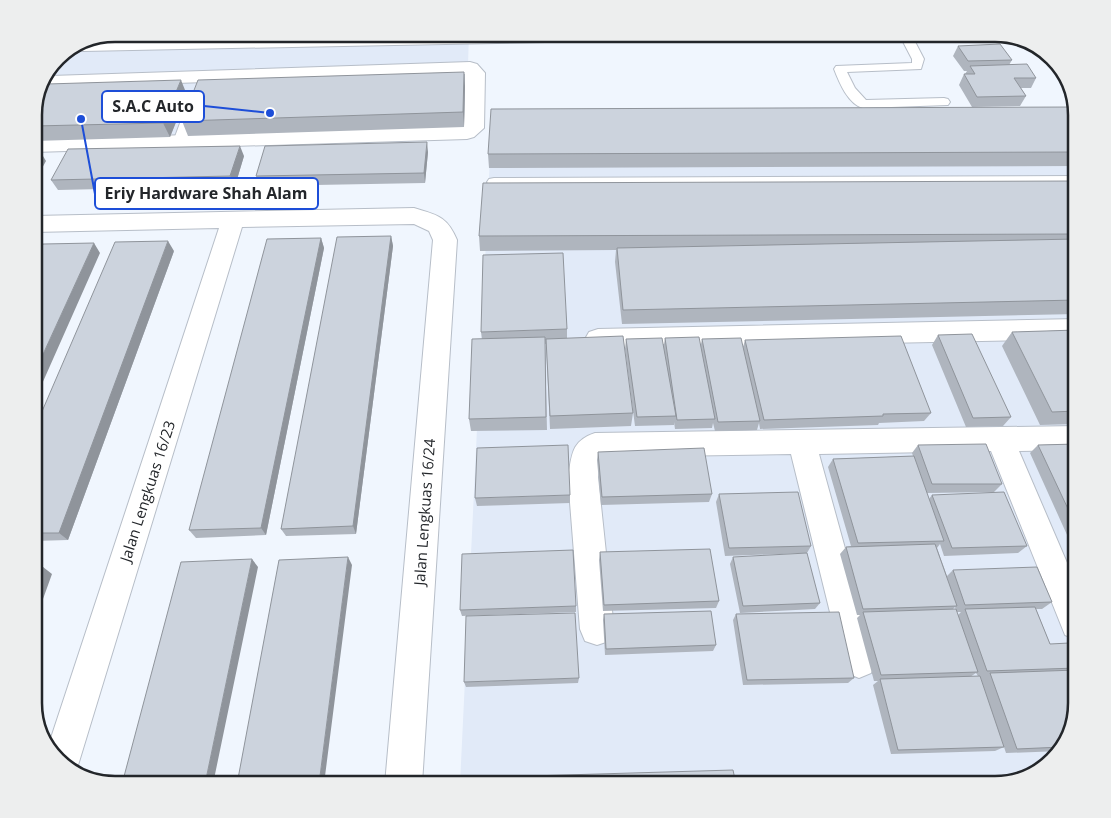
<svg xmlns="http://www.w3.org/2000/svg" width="1111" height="818" viewBox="0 0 1111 818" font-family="'Open Sans',sans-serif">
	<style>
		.built { fill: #e1eaf8 }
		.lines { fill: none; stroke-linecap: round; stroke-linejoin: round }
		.lane-casing { stroke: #b7bec8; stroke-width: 2 }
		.street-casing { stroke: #b7bec8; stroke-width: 2 }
		.lane { fill: #fff; fill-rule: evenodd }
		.street { fill: #fff; fill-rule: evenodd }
		.wall { fill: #afb5be; fill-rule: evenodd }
		.shaded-wall { fill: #8f949b }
		.building { fill: #ccd3dd; stroke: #8f949b }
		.labels { text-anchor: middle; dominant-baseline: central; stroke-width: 4; stroke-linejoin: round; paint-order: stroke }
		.street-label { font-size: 15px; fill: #23262a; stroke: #fff }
		.rim { fill: none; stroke: #23262a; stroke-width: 2.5 }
		.leader { fill: none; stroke: #1d4ed8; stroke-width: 2 }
		.callout-dot { fill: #1d4ed8; stroke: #fff; stroke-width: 2 }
		.callout { fill: #fff; stroke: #1d4ed8; stroke-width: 2 }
		.callout-label { font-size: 16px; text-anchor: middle; font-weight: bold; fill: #23262a }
	</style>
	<rect width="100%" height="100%" fill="#f0f6fe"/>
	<path class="built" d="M116,34H469L466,128L34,141V110L61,54Z
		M492,115L1077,116V702L1060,752L1032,776L995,784H460Z"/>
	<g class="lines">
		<defs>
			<path id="lane" d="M899,34H911L924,59L921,69L847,72L855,88L866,100L944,98L948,99L950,102L948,105L863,108C848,104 839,82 834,69L836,66L912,63V59Z
				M192,103L198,107L187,142L185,145H175L173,142L186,107Z
				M1077,176V184L494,186L489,185L487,182L489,179L494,178Z"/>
			<path id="street" d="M432,34H706L703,38L697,39L83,51L76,49L99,40Z
				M470,62L477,64L485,73L484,128L474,137L467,139L34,152V140L464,126L465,74L45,87L51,76Z
				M414,208C437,215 447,216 457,240L422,784H385L433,240L429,231L414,224L242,227L79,762L76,771L66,767L48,747L219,228L34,232V216Z
				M1077,319V339L598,349L589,346L585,339L589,332L598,329Z
				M1077,426V450L1019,451L1077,586V640L1065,635L991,451L819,454L876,661L871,673L859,678L847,673L842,661L791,454L601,457L598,477L614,629L609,641L597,645L585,641L580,629L568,477C572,455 571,441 595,433Z"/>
		</defs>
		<use href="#lane" class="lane-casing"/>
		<use href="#street" class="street-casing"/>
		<use href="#lane" class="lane"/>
		<use href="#street" class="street"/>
	</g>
	<path class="wall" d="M958,46L1012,60L1009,65L1036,78L1031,88H1021L1026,96L1020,106L972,107L959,85L964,74H965L967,71H964L953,56Z
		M465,86L464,127L188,136L182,121Z
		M187,95L170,137L34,141V110Z
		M1077,116V166L489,168L488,154Z
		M428,152L425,183L260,186L256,176Z
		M244,156L235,186L58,190L51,180Z
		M1077,181V314L622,324L615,262L616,250L480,251L479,236Z
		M391,236L393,246L356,534L286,536L281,529Z
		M321,238L324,248L266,535L196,538L189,530Z
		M174,251L68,540L34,541V430Z
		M567,329V338L633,413L631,426L550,429L546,344H545L547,430L471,431L469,419L482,339L481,332Z
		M1077,330V424L1040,425L1002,346L1012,332Z
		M938,335L1011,417L1003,426L966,427L932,345Z
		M665,338L701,344L702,339L743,347L745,340L931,413L924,421L879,423L878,425L760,429L759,423L757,430L715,431L713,423L712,428L675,429L674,422V425L635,426L625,349L626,339L664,344Z
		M1077,444V557L1030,453L1038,445Z
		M918,445L1002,484L994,492L927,493L929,499L932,495L1027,546L1018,553L944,556L940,544L937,548L947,576L953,570L1052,602L1042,609H1036L1050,644L1077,662V669L1074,670L1077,702L1061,751L1006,753L1004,747L995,751L891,754L873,685L878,681H874L857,618L860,615H857L840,554L846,547L851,546L828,467L833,459L913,456L912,453ZM955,607L957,612H961L958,615L953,609ZM976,673L978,676L970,677Z
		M598,452L712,494L709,502L601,505L597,460Z
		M719,494L811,546L807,553L725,556L716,502Z
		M570,495V503L477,506L475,498Z
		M600,552L719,601L716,608L603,611L599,560Z
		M733,557L820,603L815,609L740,613L730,564Z
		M576,606V612L462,616L460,610Z
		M604,614L716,645L713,651L605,655L603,620Z
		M736,614L854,678L848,683L743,685L733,620Z
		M579,678L578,683L466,687L464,682Z"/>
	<path class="shaded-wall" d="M464,72L465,86L464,127L463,112Z
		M181,80L187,95L170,137L163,123Z
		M427,142L428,152L425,183L424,173Z
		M240,146L244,156L235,186L230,176Z
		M40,151L46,161L34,183V161Z
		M391,236L393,246L356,534L353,526Z
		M321,238L324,248L266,535L261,528Z
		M168,241L174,251L68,540L59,533Z
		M94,243L100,253L34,402V374Z
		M348,557L352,565L324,784H319Z
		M252,559L258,567L213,784H205Z
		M43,567L52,574L34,624V589Z"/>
	<path class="building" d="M1000,44L1012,60L968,61L958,46Z
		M1027,64L1036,78H1014L1026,96L977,97L964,74H975L970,66Z
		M464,72L463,112L182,121L198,80Z
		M181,80L163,123L34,126V110L47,84Z
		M1075,107L1077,116V152L488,154L491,109Z
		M427,142L424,173L256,176L265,146Z
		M240,146L230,176L51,180L68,149Z
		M34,151H40L34,161Z
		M1077,181V234L479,236L483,183Z
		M391,236L353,526L281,529L337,237Z
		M321,238L261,528L189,530L267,239Z
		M1077,239V300L623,310L617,248Z
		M168,241L59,533H34V430L115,242Z
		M94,243L34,374V261L43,244Z
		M563,253L567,329L481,332L483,255Z
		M1077,330V411L1052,412L1012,332Z
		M972,334L1011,417L973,418L938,335Z
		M623,336L633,413L550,416L546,339Z
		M901,336L931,413L883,414V416L764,420L745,340Z
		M545,337L546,417L469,419L472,339Z
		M699,337L715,419L677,420L665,338Z
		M662,338L676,416L637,417L626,339Z
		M741,338L760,421L718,422L702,339Z
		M986,444L1002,484H932L918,445Z
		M1077,444V528L1038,445Z
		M568,445L570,495L475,498L477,448Z
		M704,448L712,494L602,497L598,452Z
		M914,456L944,541L858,543L833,459Z
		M798,492L811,546L729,548L719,494Z
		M1004,492L1027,546L952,548L932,495Z
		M935,544L957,606L863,609L846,547Z
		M710,549L719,601L604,605L600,552Z
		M573,550L576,606L460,610L462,554Z
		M807,553L820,603L743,606L733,557Z
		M348,557L319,784H237L279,560Z
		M252,559L205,784H122L181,562Z
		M34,567H43L34,589Z
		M1037,567L1052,602L965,605L953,570Z
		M1035,607L1050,644L1069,643L1077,662V668L987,671L965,609Z
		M956,609L978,672L881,675L863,612Z
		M711,611L716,645L606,649L604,614Z
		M839,612L854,678L747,680L736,614Z
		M575,613L579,678L464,682L466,616Z
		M1077,670V702L1062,747L1017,749L990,673Z
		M980,676L1004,747L898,750L880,679Z
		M733,770L736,784H462L463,778Z"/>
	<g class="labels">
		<g class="street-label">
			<text transform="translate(147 491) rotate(-72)">Jalan Lengkuas 16/23</text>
			<text transform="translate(424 512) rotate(-86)">Jalan Lengkuas 16/24</text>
		</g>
	</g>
	<path d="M0 0H1111V818H0ZM115 42H995A73 73 0 0 1 1068 115V703A73 73 0 0 1 995 776H115A73 73 0 0 1 42 703V115A73 73 0 0 1 115 42Z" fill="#edeeee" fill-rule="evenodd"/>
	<path class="rim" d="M115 42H995A73 73 0 0 1 1068 115V703A73 73 0 0 1 995 776H115A73 73 0 0 1 42 703V115A73 73 0 0 1 115 42Z"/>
	<path class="leader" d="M270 113L204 106M81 119L95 194"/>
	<g class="callout-dot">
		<circle cx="270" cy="113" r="5"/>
		<circle cx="81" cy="119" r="5"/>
	</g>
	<g class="callout">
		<rect x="102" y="91" width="102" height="31" rx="5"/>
		<rect x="95" y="178" width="223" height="31" rx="5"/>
	</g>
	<g class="callout-label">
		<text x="153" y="112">S.A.C Auto</text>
		<text x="206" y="199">Eriy Hardware Shah Alam</text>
	</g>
</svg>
